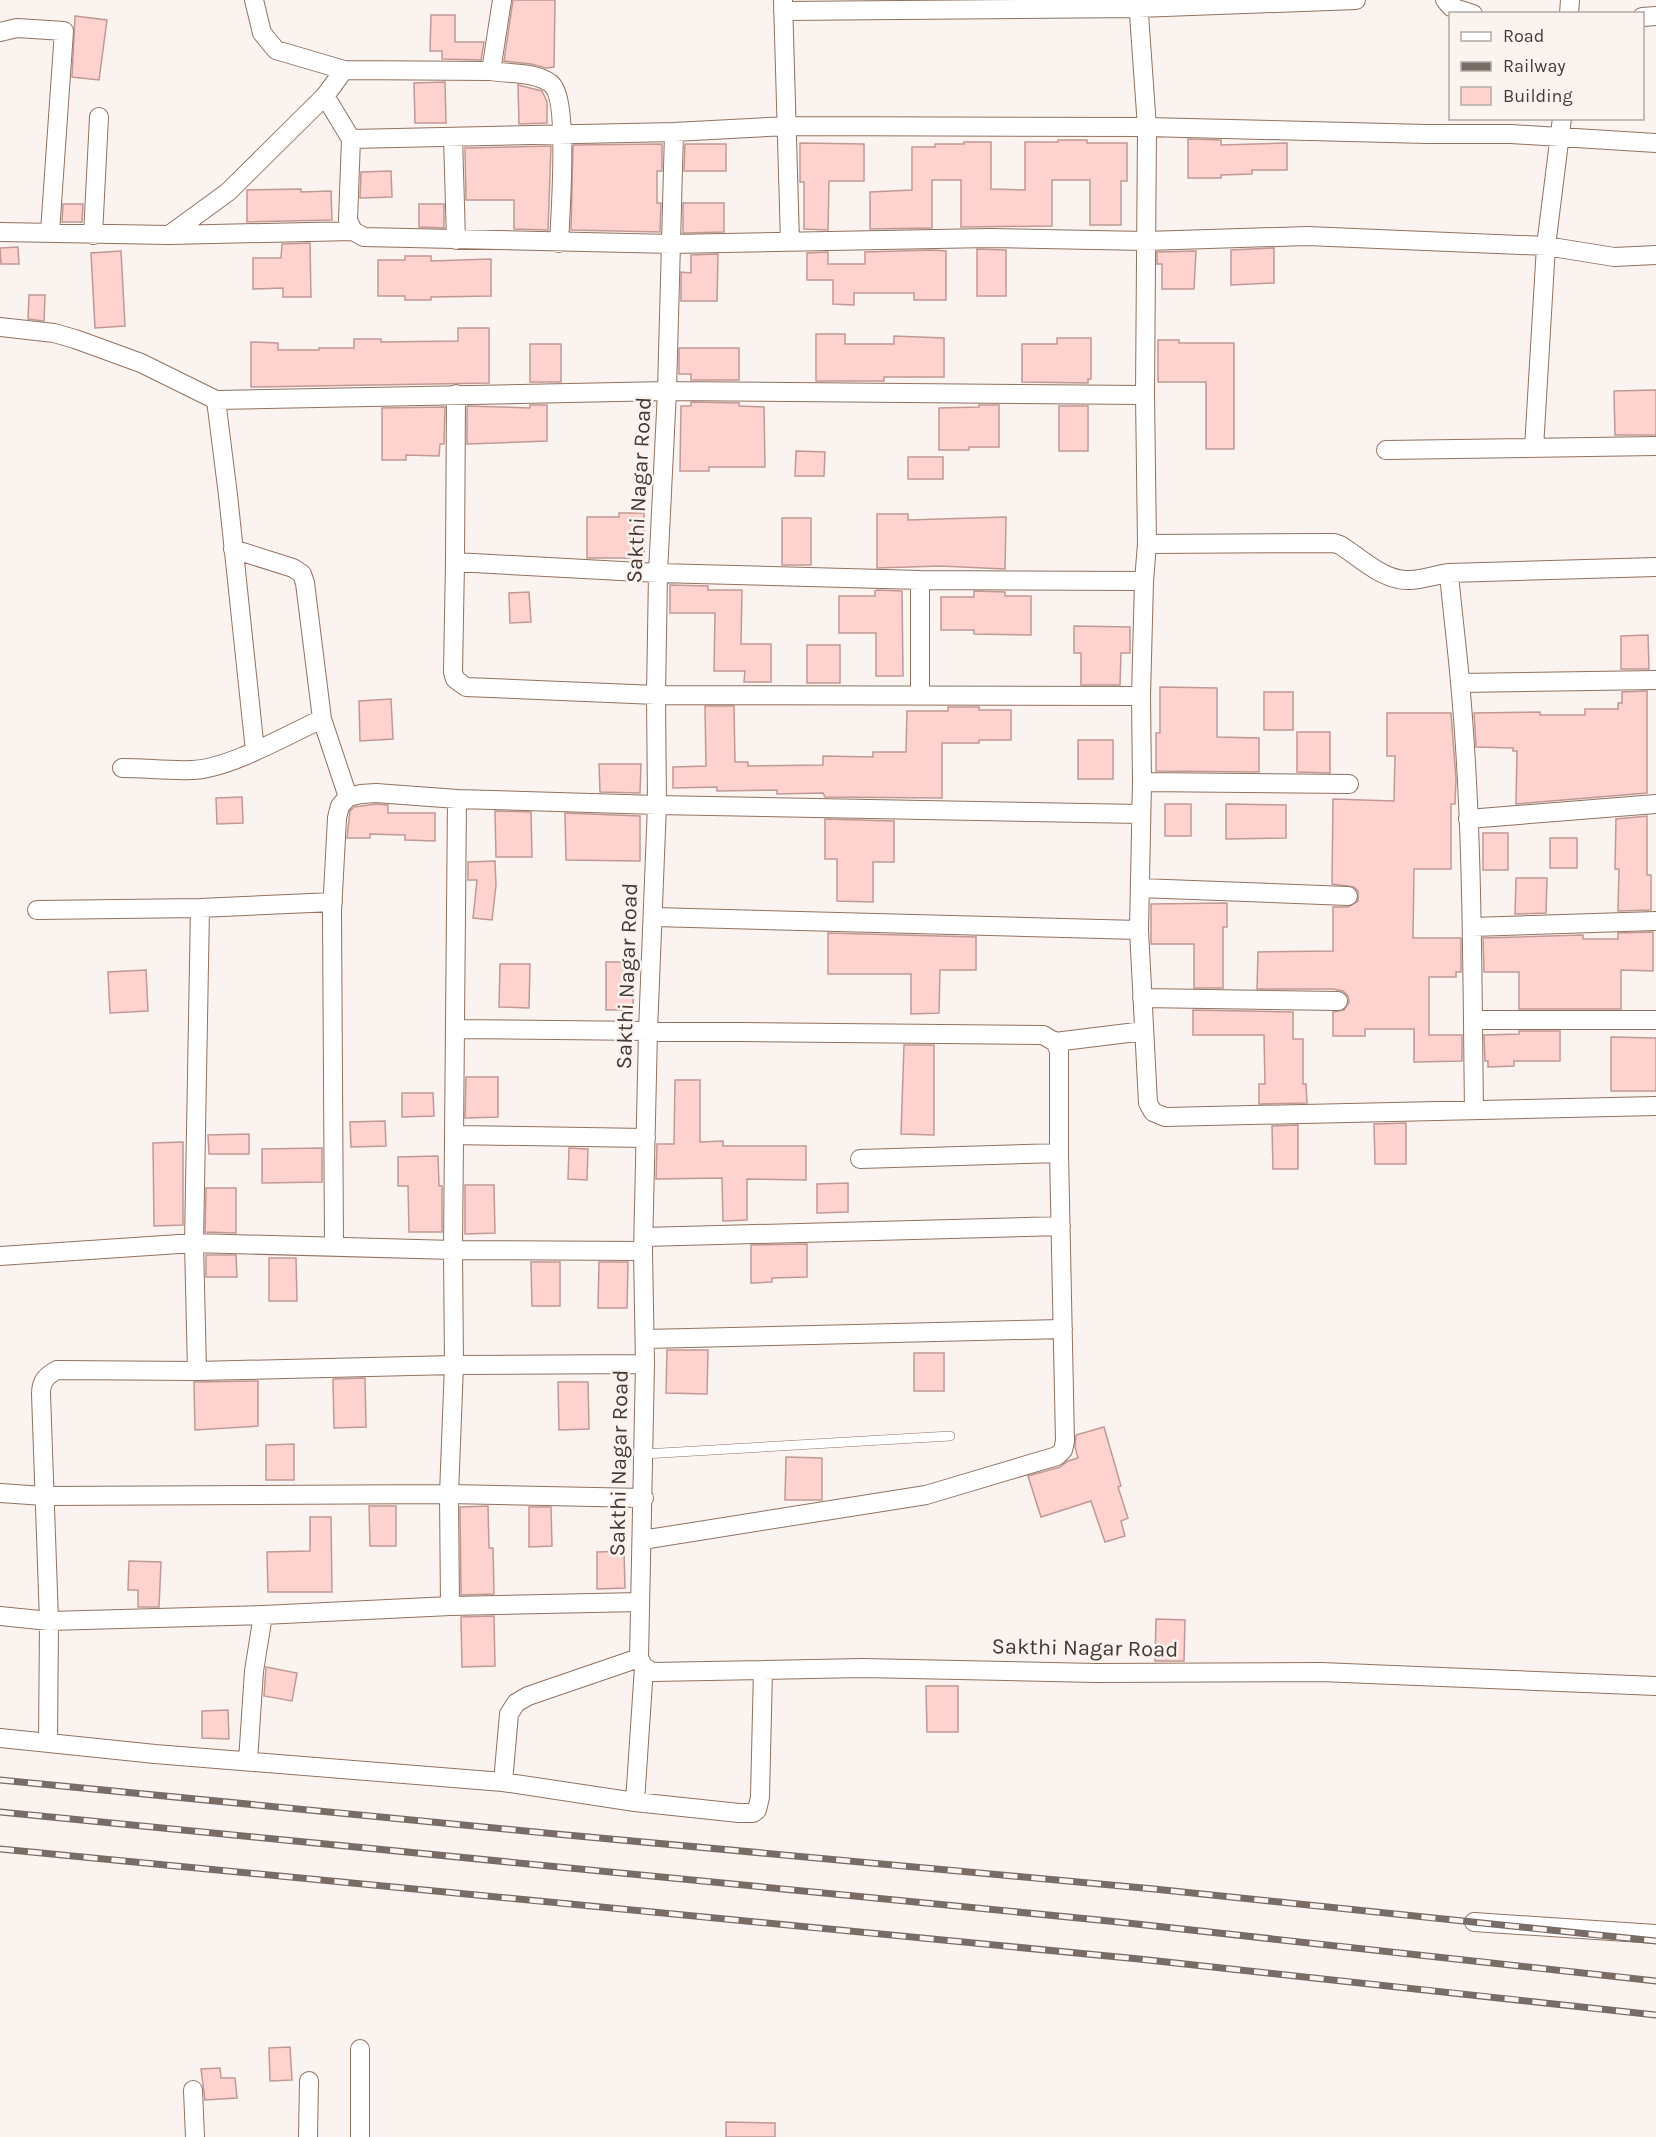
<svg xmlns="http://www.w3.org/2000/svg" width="1656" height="2137" viewBox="0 0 1656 2137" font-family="Karla,sans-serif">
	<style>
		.building { fill: #fed3cf; stroke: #c09995; stroke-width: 1.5 }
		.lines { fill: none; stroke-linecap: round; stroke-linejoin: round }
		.service-casing { stroke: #91725f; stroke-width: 10 }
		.minor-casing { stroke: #91725f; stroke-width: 20 }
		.service { stroke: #fff; stroke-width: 9 }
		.minor { stroke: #fff; stroke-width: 18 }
		.rail-casing { stroke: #786c65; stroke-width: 7 }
		.rail { stroke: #faf3ef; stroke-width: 4.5; stroke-dasharray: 14; stroke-linecap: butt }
		.labels { text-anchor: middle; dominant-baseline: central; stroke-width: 5; stroke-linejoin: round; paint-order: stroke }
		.street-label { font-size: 22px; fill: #473931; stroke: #faf3ef }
	</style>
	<rect width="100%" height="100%" fill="#faf3ef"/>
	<path class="building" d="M513,0H555L554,67L546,68L531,64L504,61Z
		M431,15H455V42H484L481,60L442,59V51H430Z
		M75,16L107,20L99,80L72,77Z
		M445,82L446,123H415L414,83Z
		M518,85L542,91L547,102V123L519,124Z
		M1188,139L1221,140V145L1287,143V170H1252V174L1221,175V178H1188Z
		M1058,140H1087V143H1127V181H1121V225H1090V180H1052V226L961,227V180H932V228L870,229V192L912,190V147H935V144H964V142H991V189L1025,190V142H1058Z
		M800,143L864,144V181H829L828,230L804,229V182H800Z
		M662,144V171H657V203H661L660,232L571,230L573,145Z
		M685,144H726V171H684Z
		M551,146L548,230L514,229V200H466L465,148Z
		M391,171L392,197L360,198L361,172Z
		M301,189V192L331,191L332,220L247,222V190Z
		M683,203H724V232L683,233Z
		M63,204H83L82,222H62Z
		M419,204H444V228L419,227Z
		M310,243L311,297H283V288L253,289V258H281L282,244Z
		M18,247L19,264H1L0,248Z
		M1274,248V283L1231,285V250Z
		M977,249L1006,250V296H977Z
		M932,250L946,251V300H914V293H854V305L833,304V280H807V253L828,252V264H865V252Z
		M121,251L125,326L95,328L91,253Z
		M1196,251L1194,289H1162V264H1157V252Z
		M718,254L717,301H681V272L691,273V255Z
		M405,256H431V261L491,259V296L431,297V300H405V296H378V260H405Z
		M29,295H45L44,321L28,319Z
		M458,328H489V383L251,387V342L278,343V350H319V348H354V339H381V342L458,341Z
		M816,334H845V344H894V336L944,338V377H884V381H816Z
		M1057,338H1091V379H1088V383L1022,382V344H1057Z
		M1158,340H1179V343H1234V449H1206V382H1158Z
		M530,344H561V382H530Z
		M679,348H739V380H691V374H679Z
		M1656,390V435H1615L1614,391Z
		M691,402L739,403V406L764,407L765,467H709V471H680L681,406H691Z
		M530,405H547V441L467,444V406L530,408Z
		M979,405H999V447H969V450H939V408L979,407Z
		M1059,406H1088V451H1059Z
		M445,407L444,444H440L439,456L406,455V460H382V408Z
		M796,451L825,452L824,476H795Z
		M908,457H943V479H908Z
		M619,513H644V558H587V517H619Z
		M877,514H908V520L1006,517L1005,569L940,566L877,568Z
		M782,518H811V565H782Z
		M670,585L708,586V590H742L741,644H771V682H744L745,671H714L715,613H670Z
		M877,590L902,591L903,676H876V633H839V596H875V591Z
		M974,591L1005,592V596H1031V635L974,634V630H941V597H974Z
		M529,592L531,622L510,623L509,593Z
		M1074,626L1130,627V653H1121L1120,685H1081V653H1074Z
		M1648,635L1649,669H1621V636Z
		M807,645H840V683H807Z
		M1160,687L1217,688V737L1259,738V772L1156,771V733H1160Z
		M1647,691V793L1516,804L1517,751H1513V748L1476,747L1474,713L1540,712V715H1585V709H1618V703H1622V692Z
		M1264,692H1293V730H1264Z
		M391,699L393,739L360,741L359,701Z
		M705,706H734L735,762H748V766L823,765V756L873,757V752H906L907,711H948V707H979V710H1011V740H979V743H942V798L825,797L823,793L777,794V790L717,791V787L673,788V767L706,766Z
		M1387,713H1451L1456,779L1455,804H1451V869H1414L1413,938H1461V972H1456V977H1429V1035H1462V1061L1414,1062V1029H1365V1036H1333V1012L1344,1010L1349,1002L1348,996L1343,991L1333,989H1257L1258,952L1333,951V907H1348L1358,901V891L1354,887L1332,884L1333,799L1394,801L1395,756H1387Z
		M1297,732H1330V773L1297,772Z
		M1078,740H1113V779H1078Z
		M599,764H641L640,793L600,792Z
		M242,797L243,823L217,824L216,798Z
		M376,804L388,805V813H435V841L405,840V835L370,834V838H347L350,811L354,807Z
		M1165,804H1191V836H1165Z
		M1226,804L1286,805V838L1226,839Z
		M495,811L531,812L532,857H496Z
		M565,813L640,816V861L566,860Z
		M1647,816V875H1651V910L1618,911L1619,869H1615L1616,819Z
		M825,819L894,821V862H873V902L837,901V859H825Z
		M1483,833H1508V870H1483Z
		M1550,838H1577V868H1550Z
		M495,861L496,885L492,920L473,918L477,880H468V862Z
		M1516,878H1547L1546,913L1515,914Z
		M1227,903V927H1223V988H1194V944H1151V904Z
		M1653,932V971L1621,970V1009H1519V972H1484L1483,938L1583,935V939H1618V933Z
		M828,933L976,937V970H940L939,1013L911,1014V974H828Z
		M606,962H633V1010H606Z
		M500,964H530L529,1008L499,1007Z
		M146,970L148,1011L110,1013L108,972Z
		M1193,1010L1293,1012V1039H1303V1084H1306L1307,1103L1259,1104V1084H1265L1264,1035H1193Z
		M1519,1031H1560V1061H1514V1066L1488,1067V1061H1485L1484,1035L1519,1034Z
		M1611,1037L1656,1038V1091H1611Z
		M904,1045H934V1135L901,1134Z
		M466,1077H498V1117L465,1118Z
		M675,1080H700V1142L723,1141V1146H806V1180L747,1179V1220L723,1221L722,1178L656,1179L657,1144H674Z
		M402,1093H433L434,1116L402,1117Z
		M385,1121L386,1146L351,1147L350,1122Z
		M1406,1123V1164H1375L1374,1124Z
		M1298,1125V1169H1273L1272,1126Z
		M249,1134V1154H209L208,1135Z
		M183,1142V1225L154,1226L153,1143Z
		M322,1148V1182L262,1183V1149Z
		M569,1148L588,1149L587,1180L568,1179Z
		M438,1156L439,1186H442V1232H409L408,1186H398V1157Z
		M848,1183V1212L817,1213V1184Z
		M465,1185H494L495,1233L465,1234Z
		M206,1188H236V1233L205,1232Z
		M807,1244V1277L772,1278V1282L751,1283V1245Z
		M206,1255H236L237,1277H206Z
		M269,1258H296L297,1301H269Z
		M531,1262H560V1306H532Z
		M599,1262H628L627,1308H598Z
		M667,1350H708L707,1394L666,1393Z
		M914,1353H944V1391H914Z
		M365,1378L366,1427L334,1428L333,1379Z
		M258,1381V1426L195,1430L194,1382Z
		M558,1382H588L589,1429L559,1430Z
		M1104,1427L1121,1486L1118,1487L1128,1518L1121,1521L1125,1536L1105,1542L1091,1501L1041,1517L1028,1476L1060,1467L1068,1461L1078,1458L1075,1447L1076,1435Z
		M294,1444V1480H266V1445Z
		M786,1457L822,1458V1500H785Z
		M369,1506H396V1546H370Z
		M488,1506L489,1548H493L494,1594L461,1595L460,1507Z
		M529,1507H551L552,1546L529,1547Z
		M310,1517H331L332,1592H268L267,1552L310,1551Z
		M624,1551L625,1588L597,1589V1552Z
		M129,1561L161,1562L159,1607H138V1590H128Z
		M494,1616L495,1666L462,1667L461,1617Z
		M1156,1619L1185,1620L1184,1661H1155Z
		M266,1667L297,1673L292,1701L264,1696Z
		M926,1686H958V1732H927Z
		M228,1710L229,1739L202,1738V1711Z
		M290,2047L292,2080L270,2081L269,2048Z
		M220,2068L221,2078H235L237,2098L205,2100L201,2069Z
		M726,2122L775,2123V2137H726Z"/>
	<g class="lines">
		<defs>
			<path id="service" d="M644,1454L950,1436"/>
			<path id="minor" d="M254,0L262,33L276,50L344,70
				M783,0L790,242
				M1138,0L1147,127L1145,395L1147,544L1144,581L1141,696L1142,782L1139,930L1148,1103L1153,1112L1165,1117L1656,1106
				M1445,0L1451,7L1473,14
				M783,11L1138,8L1356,0
				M1569,14L1570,0
				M1642,17L1656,16
				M0,32L17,28L64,31L50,232
				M491,71C509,74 535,72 550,83C570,96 560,216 559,243
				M325,96L351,139L348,220L353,231L364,237L672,244L989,238L1146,241L1307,236L1546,246L1534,448
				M1562,118L1546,246L1614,257L1656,255
				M674,132L667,391L658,573L656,695L657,805L648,1031L643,1251L645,1364L639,1658L644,1667L652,1672L863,1668L1096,1673L1321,1672L1656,1686
				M453,137L456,240
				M351,139L674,132L786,126L1147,127L1427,134H1511L1656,143
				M0,232L169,235L228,192L325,96L344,70L491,71L502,0
				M93,235L99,117
				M169,235L353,231
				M0,327L54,333L75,339L141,363L216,400L667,391L1145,395
				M456,394L455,562L658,573L920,580L1144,581
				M216,400L228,495L255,751
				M1386,450L1656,446
				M1147,544L1334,543L1340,545C1361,558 1384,582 1411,580C1423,579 1436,575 1449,573
				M233,549L293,568L302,574L305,583L322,719L348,797
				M455,562L453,672L455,679L466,687L656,695L1141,696
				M920,580V696
				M1460,683L1656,680
				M122,768C145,768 169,771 192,770C229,769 287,735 322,719
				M1142,782L1349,784
				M1468,819L1656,804
				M1140,888L1348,896
				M37,910L200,908L333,902
				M654,917L1139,930
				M1472,927L1656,921
				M1142,998L1338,1001
				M1473,1020H1656
				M456,1029L1043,1035L1055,1042L1059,1051V1153L1065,1441L1063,1450L1057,1456L926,1495L642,1540
				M1055,1042L1144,1031
				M1474,1110C1472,968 1473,824 1460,682C1457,646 1452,609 1449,573L1656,567
				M454,1135L646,1138
				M860,1159L1059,1153
				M644,1237L1061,1226
				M334,1245L332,912L337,818L340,806L348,797L361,794L376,793L457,799L657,805L1141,814
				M0,1256L194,1243L453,1250L643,1251
				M645,1339L1063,1329
				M197,1371L194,1243L200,908
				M0,1493L44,1496L449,1494L644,1498
				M450,1606L449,1494L454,1365L453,1250L457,799
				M0,1616L49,1621L263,1615L450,1606L640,1602
				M0,1738L155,1754L503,1782L635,1802L739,1813H753L757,1810L760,1797L763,1670
				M48,1743L49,1621L41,1394C41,1381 46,1376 57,1370L197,1371L454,1365L645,1364
				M248,1761L254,1671L263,1615
				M503,1782L509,1714L516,1703L528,1696L639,1658
				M635,1802L644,1667
				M1474,1922L1656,1934
				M360,2049V2137
				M193,2090L195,2137
				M308,2137L309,2081"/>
		</defs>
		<use href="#service" class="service-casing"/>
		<use href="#minor" class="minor-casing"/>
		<use href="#service" class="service"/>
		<use href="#minor" class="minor"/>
		<defs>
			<path id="rail" d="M0,1780L556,1834L1154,1889L1656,1941
				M0,1812L1109,1921L1656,1981
				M0,1849L1139,1959L1656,2015"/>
		</defs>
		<use href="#rail" class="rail-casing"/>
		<use href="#rail" class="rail"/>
	</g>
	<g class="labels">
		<g class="street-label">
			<text transform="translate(639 490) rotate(-87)">Sakthi Nagar Road</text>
			<text transform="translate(627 976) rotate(-88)">Sakthi Nagar Road</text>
			<text transform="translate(619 1463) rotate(-89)">Sakthi Nagar Road</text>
			<text transform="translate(1085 1648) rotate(1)">Sakthi Nagar Road</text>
		</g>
	</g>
	<rect x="1449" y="12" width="195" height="108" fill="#faf3ef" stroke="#b2a9a3" stroke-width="1.5"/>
	<rect x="1461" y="32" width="30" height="9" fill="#ffffff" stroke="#b2a9a3" stroke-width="1.5"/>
	<text x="1503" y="42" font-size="18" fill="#473931">Road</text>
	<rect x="1461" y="62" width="30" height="9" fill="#786c65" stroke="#b2a9a3" stroke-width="1.5"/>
	<text x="1503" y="72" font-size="18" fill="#473931">Railway</text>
	<rect x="1461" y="87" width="30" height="18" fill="#fed3cf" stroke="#b2a9a3" stroke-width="1.5"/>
	<text x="1503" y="102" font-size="18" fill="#473931">Building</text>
</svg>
